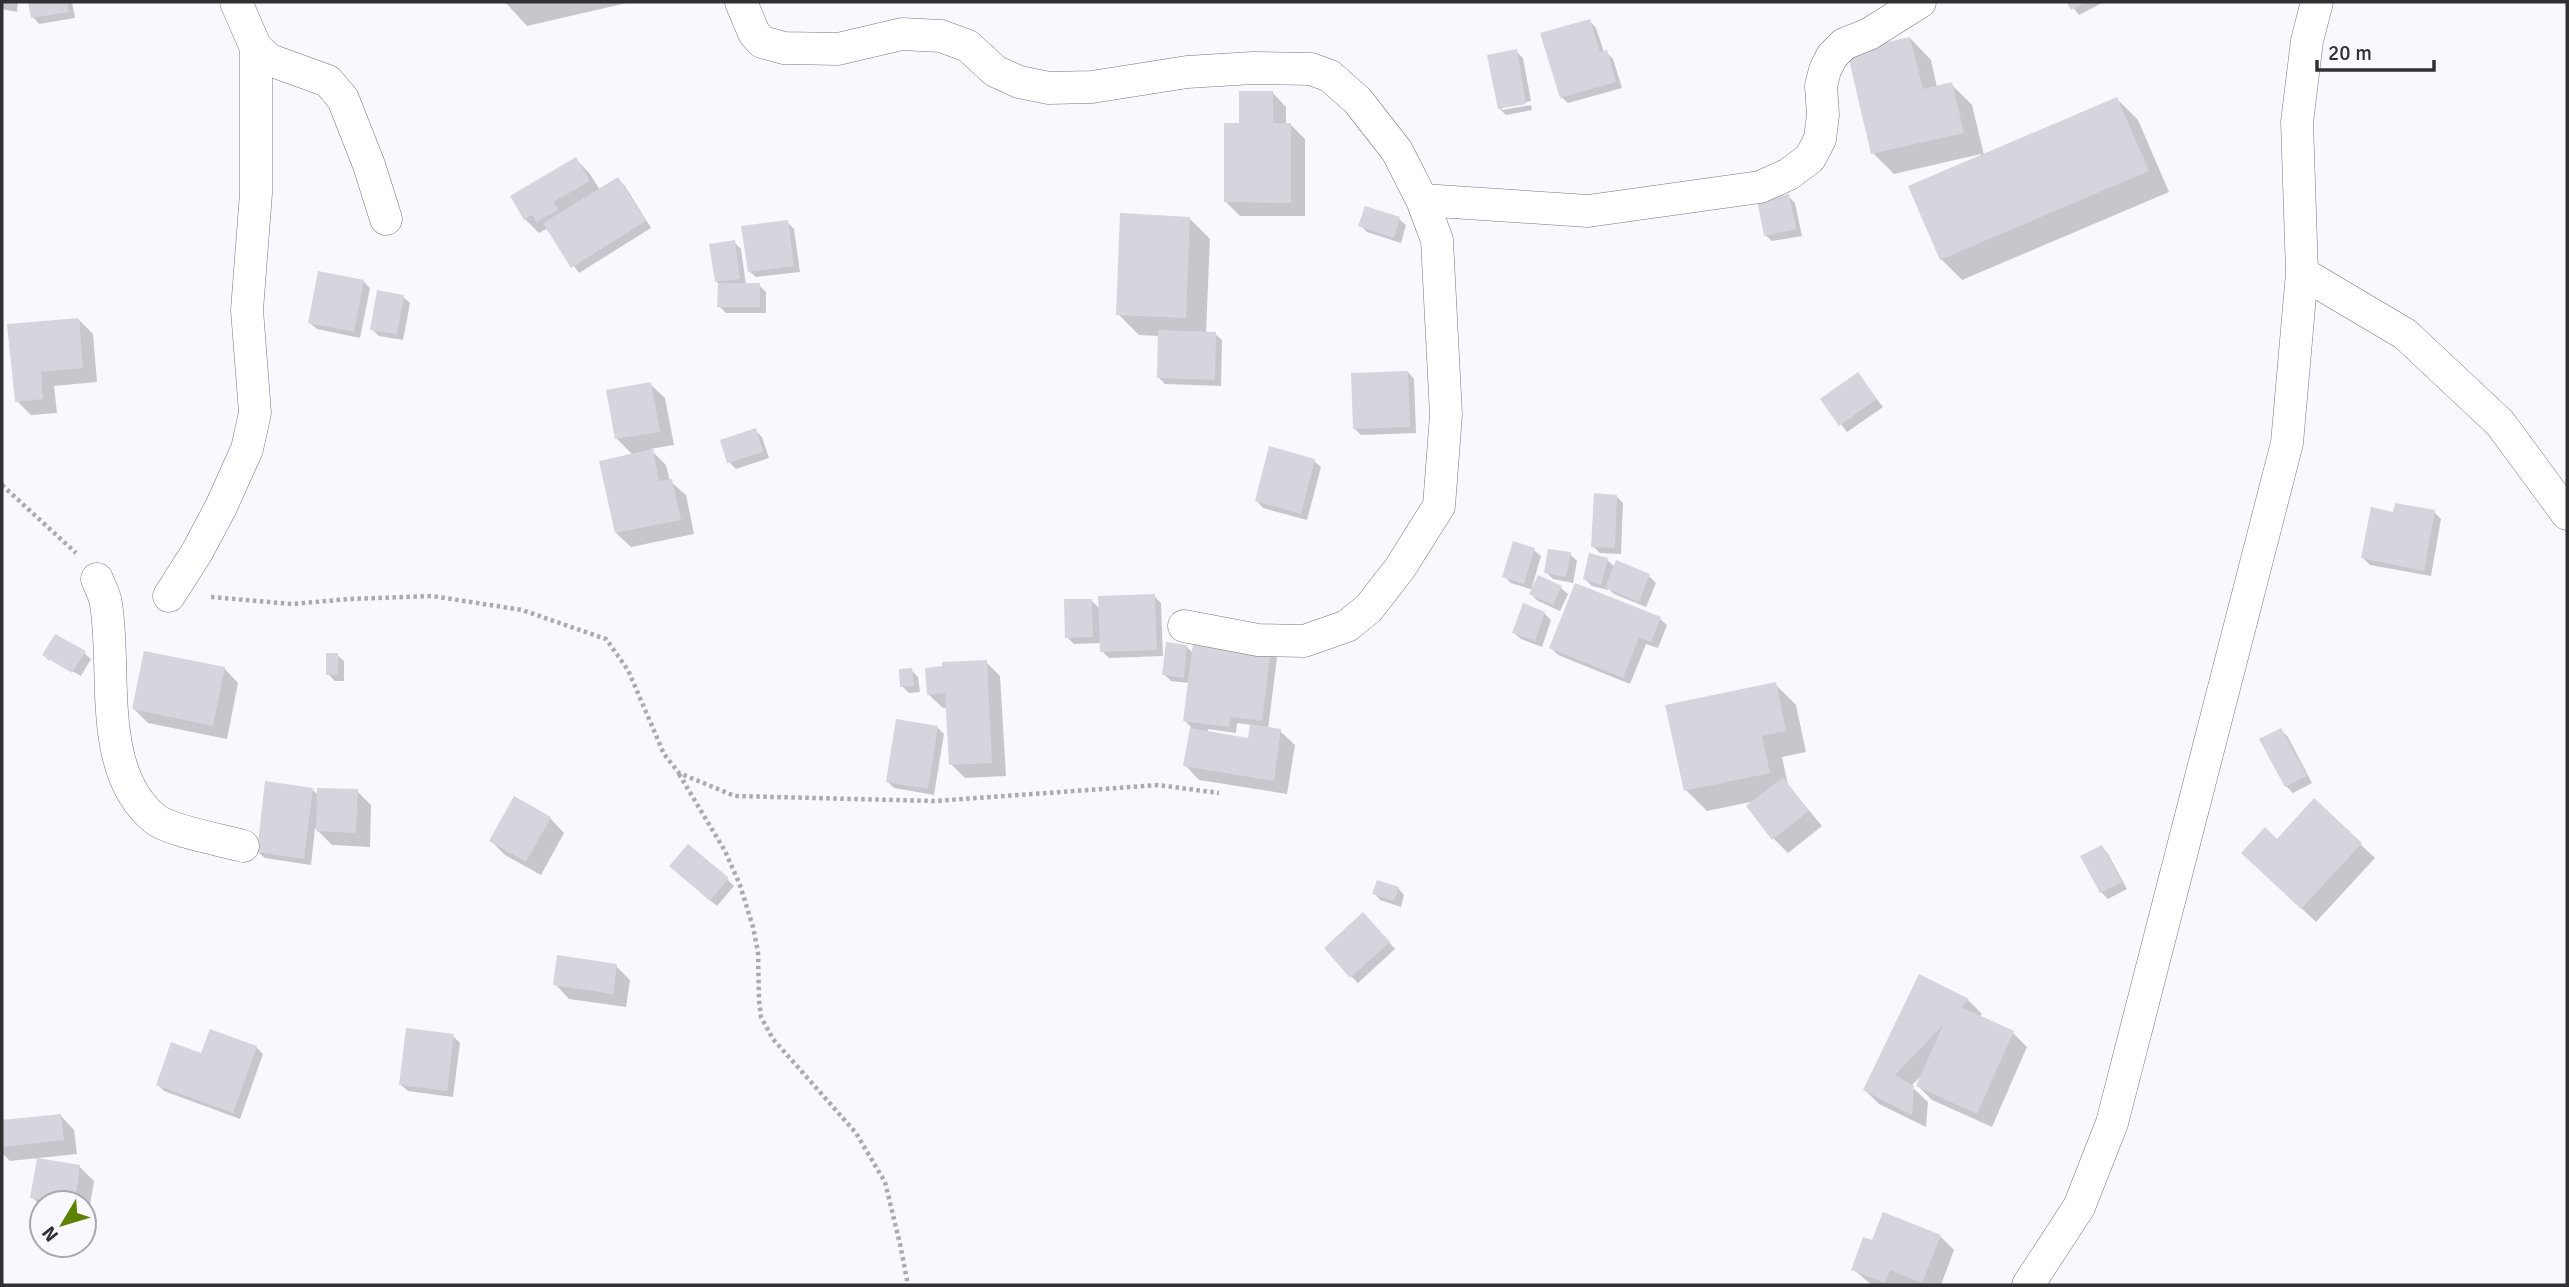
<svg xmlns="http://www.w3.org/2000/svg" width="2569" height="1287" viewBox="0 0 2569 1287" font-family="Signika,sans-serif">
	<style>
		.shadow { fill: #0003; fill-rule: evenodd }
		.building { fill: #d6d4dc }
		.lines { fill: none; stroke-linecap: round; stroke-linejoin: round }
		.minor-casing { stroke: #78767d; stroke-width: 33 }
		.path { stroke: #aaaaaf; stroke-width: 4.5; stroke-dasharray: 3.5 3.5; stroke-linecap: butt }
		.minor { stroke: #fff; stroke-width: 32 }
	</style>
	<rect width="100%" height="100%" fill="#f9f8ff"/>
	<path class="shadow" d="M2,2H18L17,12L2,9Z
		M30,2H72L75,18L39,24L33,17Z
		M505,2H631L527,26Z
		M2069,2H2102V3L2079,15Z
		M1590,21L1596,28L1604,52H1606L1613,59L1622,88L1568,103L1561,97Z
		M1910,38L1931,60L1937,87L1951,84L1972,105L1984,155L2117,99L2138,120L2169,192L1962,280L1941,259L1981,154L1894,174L1873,153Z
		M1516,51L1523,58L1531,101L1502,106V110L1531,105L1532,110L1506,115L1499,108Z
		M1272,92L1286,107V124H1290L1305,139V216H1240L1226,202L1241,124Z
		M576,159L590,174L600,190L618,179L625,186L651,228L579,273L552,235L546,229L539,233L525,219Z
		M1788,196L1795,203L1802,236L1772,241L1765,235Z
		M1189,218L1210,239L1206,333L1215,334L1222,340L1221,386L1165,384L1159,378V336L1139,335L1118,314Z
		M1399,219L1406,225L1401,243L1367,232L1360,225Z
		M787,222L794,229L800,272L756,277L749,271Z
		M734,242L741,249L746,285H759L766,292V313H726L719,306L720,285L716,281Z
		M363,281L370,288L360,338L317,329L310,323Z
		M403,297L410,303L403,340L379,336L372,329Z
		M78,319L93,334L97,382L54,386L57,413L31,415L17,401Z
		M1408,372L1414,379L1416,433L1361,435L1354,428Z
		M1857,374L1883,407L1847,432L1822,400Z
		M650,384L665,398L674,445L650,449L666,465L670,481L686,495L694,534L631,547L616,533L633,455L617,439Z
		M755,430L762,437L769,458L736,469L729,462Z
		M1314,461L1321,467L1307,520L1263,508L1257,501Z
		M1616,496L1623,503L1621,554L1600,553L1593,546Z
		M2434,512L2441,519L2431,576L2370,565L2363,558L2395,514Z
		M1534,550L1541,556L1532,587L1561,588L1568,594L1560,611L1538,601L1531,594L1533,590L1511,583L1504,576Z
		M1570,554L1577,561L1573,583L1553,579L1546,572Z
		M1607,560L1615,567L1649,576L1656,583L1646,607L1614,594L1608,588V590L1592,586L1585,579Z
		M1154,596L1161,603L1163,656L1109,658L1102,651V643L1074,644L1067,637L1091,600L1101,610Z
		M1544,613L1551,620L1542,647L1521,639L1514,633Z
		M1660,619L1667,625L1658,648L1646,644L1630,684L1558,655L1551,648Z
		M1186,646L1193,653L1270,651L1277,658L1268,729L1280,731L1295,745L1287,794L1199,780L1185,765L1191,727L1184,720L1189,683L1171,681L1164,674ZM1237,723L1251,725L1250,740L1208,733V729L1236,733Z
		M84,653L91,659L79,679L81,676L49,658V661L44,655Z
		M337,655L344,661V681H335L328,674Z
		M986,662L1000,676L1006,776L965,778L951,764L948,708H943L928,694Z
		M224,668L238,683L227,739L148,723L134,709Z
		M911,670L918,677L920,692L909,693L902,686Z
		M1775,684L1796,705L1806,752L1782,757L1788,785L1822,826L1788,853L1774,839L1755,801L1707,811L1686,790Z
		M937,727L944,734L934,795L894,788L888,782Z
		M2281,730L2288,737L2312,783L2293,793L2286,786Z
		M313,790L319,796L357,791L371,805L370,847L332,845L315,828L311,865L265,858L258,852Z
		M550,818L564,833L541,875L505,855L491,841Z
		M2278,841L2360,844L2375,858L2316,922L2258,867Z
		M2102,847L2108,854L2127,889L2108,899L2101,892Z
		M678,873L728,880L734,886L717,906Z
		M1398,888L1404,895L1401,907L1380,900L1374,893Z
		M1370,921L1395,949L1358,983L1351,976Z
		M616,966L630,980L626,1007L569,999L555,984Z
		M1968,1000L1982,1014L1979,1017L2013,1033L2027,1047L1992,1127L1932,1100L1918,1086L1922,1075L1911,1086L1928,1102L1926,1127L1879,1104L1865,1090Z
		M211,1031L257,1048L263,1054L240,1119L164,1091L158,1085L203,1056Z
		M453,1036L460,1043L453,1097L408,1091L401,1085Z
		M60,1115L74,1130L77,1154L10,1161L2,1153V1122Z
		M79,1166L94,1181L88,1218L84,1217V1203H42V1207L32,1197Z
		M1940,1236L1954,1250L1941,1285H1872L1853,1269L1873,1243Z"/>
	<path class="building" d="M28,2H67L69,12L31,18Z
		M2067,2H2086L2071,10Z
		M1590,19L1600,52L1607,50L1616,82L1560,98L1540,33Z
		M1910,37L1923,89L1952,82L1964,133L1871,154L1847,51Z
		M1517,49L1526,104L1498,109L1487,55Z
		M1239,91H1273V123H1291V203L1224,202V123H1239Z
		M2117,97L2149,171L1940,260L1908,186Z
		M576,157L590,181L553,202L558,210L536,222L532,215L524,220L510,196Z
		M618,177L646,221L571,268L543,223Z
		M1789,194L1796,229L1764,236L1757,200Z
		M1365,206L1400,217L1394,238L1358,226Z
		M1120,213L1190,217L1186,318L1116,315Z
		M788,220L794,266L748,272L741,226Z
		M735,240L740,279L715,282L709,244Z
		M318,271L364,280L354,332L308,323Z
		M718,283H760V307H717Z
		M377,290L404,295L397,334L370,330Z
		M79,318L83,368L41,372L43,399L15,402L7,324Z
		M1158,330L1216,332L1215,380L1157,378Z
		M1408,371L1410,427L1353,429L1351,373Z
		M1858,372L1877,399L1839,426L1820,399Z
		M651,382L660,432L615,439L606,390Z
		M756,428L763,452L727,463L720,440Z
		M1269,446L1315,459L1301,514L1255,501Z
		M653,449L659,481L672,479L681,520L615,533L599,461Z
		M1594,493L1617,495L1615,548L1591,547Z
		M2395,503L2435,510L2424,571L2361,558L2371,507L2393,512Z
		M1513,541L1535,548L1524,584L1502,577Z
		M1548,549L1571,552L1566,577L1544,573Z
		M1589,553L1608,558L1601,585L1583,579Z
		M1616,560L1650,574L1639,602L1605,588Z
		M1538,575L1562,586L1553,605L1529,594Z
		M1575,583L1661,617L1651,642L1639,638L1623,678L1549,648Z
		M1155,594L1157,650L1100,652L1098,596Z
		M1064,599H1092L1093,637L1065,638Z
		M1523,603L1545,612L1535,641L1512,633Z
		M1195,628L1271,649L1262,721L1231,717L1229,727L1183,721Z
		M55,634L86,651L72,673L42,655Z
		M1166,642L1187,645L1184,678L1162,675Z
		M144,651L225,667L213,726L132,709Z
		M326,653H338V675H326Z
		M987,660L992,763L949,765L945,693L927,695L925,668L942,666V662Z
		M912,668L914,686L900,687L899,669Z
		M1776,682L1786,731L1762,736L1770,773L1684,791L1665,705Z
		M896,719L938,726L928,789L886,782Z
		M1250,724L1281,729L1274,781L1183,766L1190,728L1248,738Z
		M2281,728L2307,776L2285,787L2259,739Z
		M1783,777L1809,811L1772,840L1746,806Z
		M265,781L313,788L304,859L257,852Z
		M317,788L358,789L356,833L316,831Z
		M514,796L551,817L526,862L489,841Z
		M2314,798L2362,843L2301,909L2241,853L2265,827L2277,839Z
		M688,844L729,878L710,901L669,866Z
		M2102,845L2122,882L2100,893L2080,856Z
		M1377,880L1399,887L1394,901L1372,894Z
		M1363,912L1390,942L1350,978L1324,948Z
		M557,955L617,964L613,994L553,985Z
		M1919,974L1969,999L1961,1007L2014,1031L1977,1114L1916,1086L1943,1025L1895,1075L1914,1086L1912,1115L1863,1090Z
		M406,1028L454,1034L447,1091L399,1085Z
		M210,1029L257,1046L233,1113L156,1085L171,1042L201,1053Z
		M61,1114L64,1140L2,1147V1120Z
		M37,1158L80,1165L75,1203L30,1198Z
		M1883,1212L1941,1235L1922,1283L1890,1270L1885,1283L1851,1270L1863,1237L1872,1240Z"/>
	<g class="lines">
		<defs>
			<path id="minor" d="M236,2L256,48L270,60L328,81L343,99L369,165L386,219
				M741,2L754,33L762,42L784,48L838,49L902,34L941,36L968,46L995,71L1019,82L1049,88L1092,87L1187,72L1253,68L1311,69L1330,76L1358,101L1397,151L1422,200L1437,240L1446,415L1439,506L1400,568L1369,608L1347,626L1304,641L1258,640L1184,626
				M1422,200L1588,211L1760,187L1789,174L1810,158L1820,139L1823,115L1821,86L1825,70L1832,56L1844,44L1869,34L1920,2
				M2302,273L2405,334L2500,423L2567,514
				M97,579C100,587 105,595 106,604C117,670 96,771 155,819C170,831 222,840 243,846
				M169,596L197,552L221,507L247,449L255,413L247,310L256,193V48
				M2028,1285L2079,1207L2112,1123L2287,443L2302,273L2297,122L2307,41L2317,2"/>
		</defs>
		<use href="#minor" class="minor-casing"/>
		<path class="path" d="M2,485L76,553
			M211,597L292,604L349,599L432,596L522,610L606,639L628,670L664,754L679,773L735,796L935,801L1158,785L1219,793
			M679,774L725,851L740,885L753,927L758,952L759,1000L761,1017L773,1039L856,1133L885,1182L900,1244L908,1285"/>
		<use href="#minor" class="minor"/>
	</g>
	<rect width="2569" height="1287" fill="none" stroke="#313134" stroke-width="7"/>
	<g transform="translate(63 1224) rotate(232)"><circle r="33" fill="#f9f8ff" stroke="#a9a8ae" stroke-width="2"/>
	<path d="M0-5L12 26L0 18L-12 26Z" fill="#5d8201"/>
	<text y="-10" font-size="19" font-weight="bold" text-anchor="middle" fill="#313134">N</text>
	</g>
	<path d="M2317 60v10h117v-10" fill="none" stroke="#313134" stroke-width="3.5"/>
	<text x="2328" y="60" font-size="21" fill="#313134" stroke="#f9f8ff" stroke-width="5" paint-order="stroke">20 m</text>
</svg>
